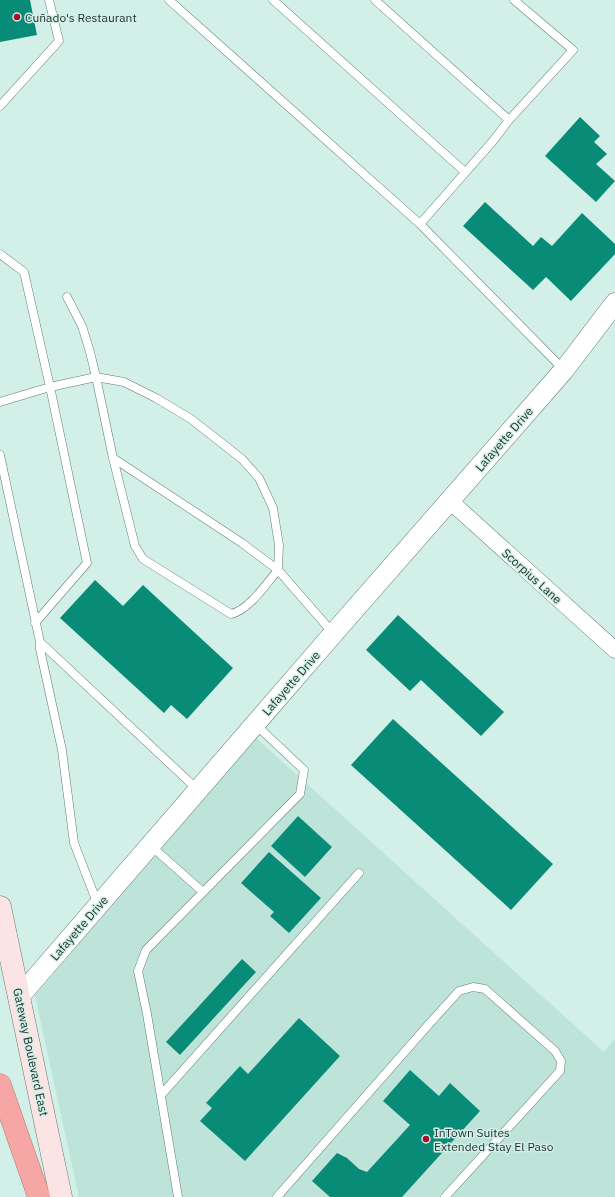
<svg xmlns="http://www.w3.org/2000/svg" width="615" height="1197" viewBox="0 0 615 1197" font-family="'IBM Plex Sans',sans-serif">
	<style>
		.built { fill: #bee4d9 }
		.building { fill: #098c77 }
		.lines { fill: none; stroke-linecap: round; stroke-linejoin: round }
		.service-casing { stroke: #617c74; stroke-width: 9 }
		.minor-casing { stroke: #617c74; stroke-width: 17 }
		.tertiary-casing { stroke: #617c74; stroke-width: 21 }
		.secondary-casing { stroke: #617c74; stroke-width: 23 }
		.motorway-casing { stroke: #ab7b79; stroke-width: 23 }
		.service { stroke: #fff; stroke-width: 8 }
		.minor { stroke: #fff; stroke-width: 16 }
		.tertiary { stroke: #fff; stroke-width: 20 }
		.secondary { stroke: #fce4e4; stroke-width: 22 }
		.motorway { stroke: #f6a6a4; stroke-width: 22 }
		.poi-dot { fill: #a70e28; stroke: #d2f0e8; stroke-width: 1.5 }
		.labels { text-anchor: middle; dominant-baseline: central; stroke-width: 3; stroke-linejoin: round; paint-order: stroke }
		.poi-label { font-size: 12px; fill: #1f2b28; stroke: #d2f0e8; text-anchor: start }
		.street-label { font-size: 12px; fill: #1f2b28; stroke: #d2f0e8 }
	</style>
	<rect width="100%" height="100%" fill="#d2f0e8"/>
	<path class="built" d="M254,736L604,1052L615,1039V1197H79L35,996Z"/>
	<path class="building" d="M0,0H30L37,35L0,42Z
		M580,117L600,136L594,142L607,154L596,164L615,181L596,202L545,156Z
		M485,202L533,246L541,237L552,246L582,213L615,244V254L571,301L546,277L533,290L463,226Z
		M95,580L123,606L143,585L233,668L187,719L171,705L164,713L60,618Z
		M398,615L504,712L481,736L421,680L410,691L366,650Z
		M393,719L553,864L511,910L351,765Z
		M298,816L332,847L305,877L271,846Z
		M269,852L321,898L289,933L270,916L274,912L241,883Z
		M242,959L256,972L180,1055L166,1042Z
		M299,1018L340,1056L245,1161L200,1121L212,1108L206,1103L240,1066L248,1074Z
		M410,1070L439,1096L450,1083L480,1111L402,1197H330L312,1181L337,1153L347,1158L359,1169L367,1172L410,1125L383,1101Z"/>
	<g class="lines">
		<defs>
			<path id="service" d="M169,0L420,224L564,370
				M273,0L465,172
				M375,0L509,120L493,141L420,224
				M0,106L59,41L49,0
				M509,120L573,50L514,0
				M0,254L24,272L50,387L87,563L35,623
				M67,297L82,326L90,352L96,377L124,382L156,398L191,419L242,459L259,478L273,508L279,545L278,570
				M0,402L50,387L96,377L113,458L135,546L143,559L231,614C249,610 266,584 278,570L333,633
				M0,455L40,642V649L62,750L74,843L98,905
				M113,458L242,543L278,570
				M40,642L198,790
				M151,846L203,892
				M161,1095L359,873
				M178,1197L147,1014L138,971L146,950L300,794L304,770L255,724
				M277,1197L430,1023L459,991L473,987L485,989L555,1051L561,1061L560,1071L445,1197"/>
			<path id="minor" d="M450,501L615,650"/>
			<path id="tertiary" d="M19,997L333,634L564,370L615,303"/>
			<path id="secondary" d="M0,907L61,1197"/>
			<path id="motorway" d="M0,1085L39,1197"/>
		</defs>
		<use href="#service" class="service-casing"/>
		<use href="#minor" class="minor-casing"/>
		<use href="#tertiary" class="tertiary-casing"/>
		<use href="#secondary" class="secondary-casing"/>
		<use href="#motorway" class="motorway-casing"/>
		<use href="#service" class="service"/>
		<use href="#minor" class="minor"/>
		<use href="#tertiary" class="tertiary"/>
		<use href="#secondary" class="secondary"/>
		<use href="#motorway" class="motorway"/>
	</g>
	<g class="poi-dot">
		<circle cx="17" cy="17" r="4"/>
		<circle cx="426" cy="1139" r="4"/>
	</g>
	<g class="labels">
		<g class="poi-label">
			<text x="25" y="17">Cuñado's Restaurant</text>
			<text x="434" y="1132">InTown Suites<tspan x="434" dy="14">Extended Stay El Paso</tspan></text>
		</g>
		<g class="street-label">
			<text transform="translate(504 439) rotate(-49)">Lafayette Drive</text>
			<text transform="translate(532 576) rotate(42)">Scorpius Lane</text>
			<text transform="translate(291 683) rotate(-49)">Lafayette Drive</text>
			<text transform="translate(79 928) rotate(-49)">Lafayette Drive</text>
			<text transform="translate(31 1052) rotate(78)">Gateway Boulevard East</text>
		</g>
	</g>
</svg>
